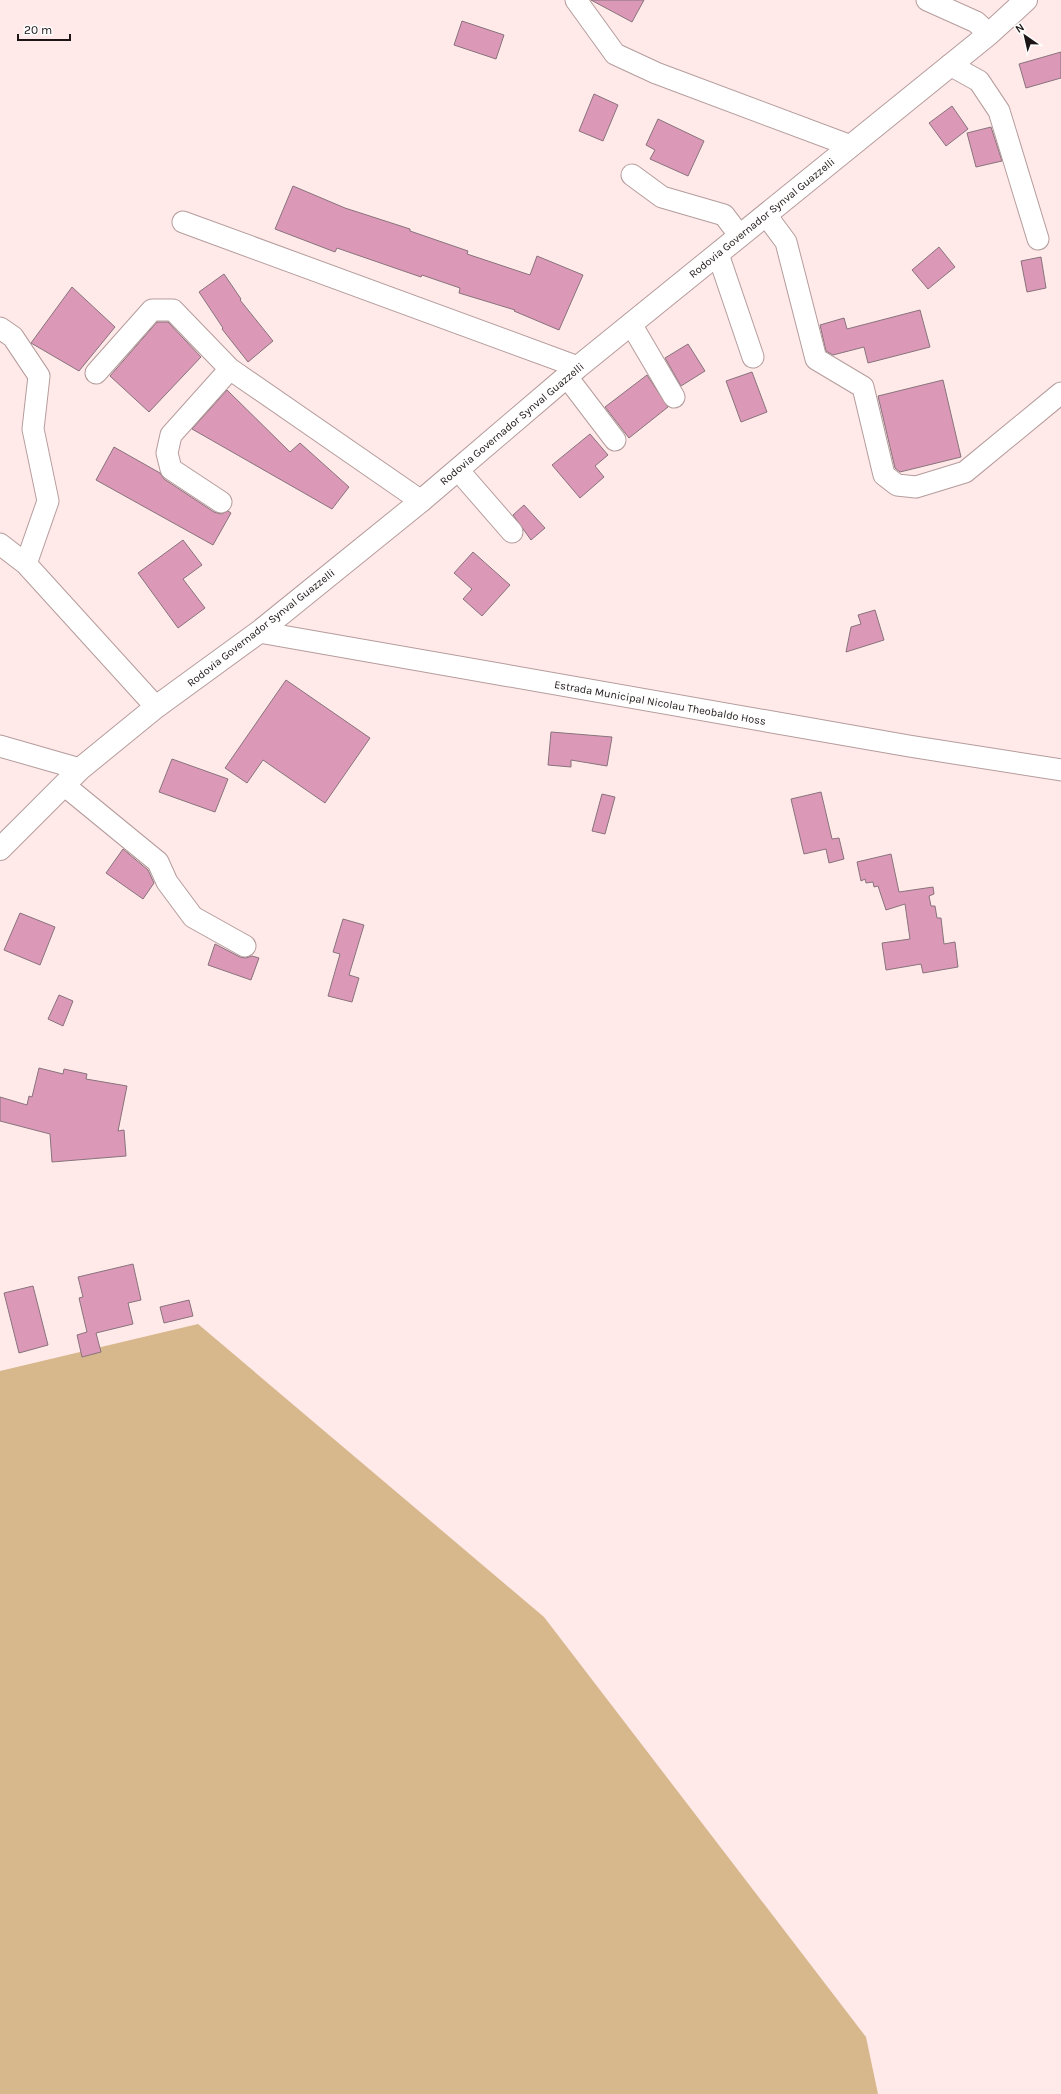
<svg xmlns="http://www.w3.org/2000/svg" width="1061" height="2094" viewBox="0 0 1061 2094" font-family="Karla,sans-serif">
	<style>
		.green { fill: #d7b78c }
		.building { fill: #db99b7; stroke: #88737c }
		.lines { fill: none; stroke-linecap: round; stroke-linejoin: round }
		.minor-casing { stroke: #b59c9c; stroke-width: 23 }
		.major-casing { stroke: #b59c9c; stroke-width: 24 }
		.minor { stroke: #fff; stroke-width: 21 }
		.major { stroke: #fff; stroke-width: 22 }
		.labels { text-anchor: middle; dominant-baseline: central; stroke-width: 3; stroke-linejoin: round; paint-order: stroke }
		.street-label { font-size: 11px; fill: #1d1515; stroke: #fdfdfd }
	</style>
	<rect width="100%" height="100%" fill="#ffeae9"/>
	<path class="green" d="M198,1324L544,1617L866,2037L878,2094H0V1371Z"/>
	<path class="building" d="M591,0H644L632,22Z
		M462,21L504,35L496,59L454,45Z
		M1061,52V78L1026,88L1019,64Z
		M594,94L618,105L603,141L579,131Z
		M952,106L968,129L946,146L929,123Z
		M658,119L704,141L688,176L650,159L655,150L646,145Z
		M991,127L1002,161L976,167L967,133Z
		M293,186L345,208L410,229V231L468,251L467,254L530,275L537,256L583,275L559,330L514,311L515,310L459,293L460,288L422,275L421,277L337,248L335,252L275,229Z
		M939,247L955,267L928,289L912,270Z
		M1041,257L1046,288L1027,292L1021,261Z
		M224,274L241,299L240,300L273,341L248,362L222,329L223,328L199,292Z
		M72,287L115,327L79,371L31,343Z
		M920,310L930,347L868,363L864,347L833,355L826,351L820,325L844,318L847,329Z
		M157,322H168L201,357L149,412L110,376Z
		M688,344L705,371L681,386L665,358Z
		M752,372L767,412L741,422L726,381Z
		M647,375L668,407L629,438L605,407Z
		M943,380L961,457L900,472L895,468L878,396Z
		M227,390L290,452L300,443L349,487L332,509L192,429Z
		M590,434L608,455L595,466L604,477L580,498L552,465Z
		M114,447L160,473L164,479L214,512L221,514L228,511L231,513L213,545L96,480Z
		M524,505L545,528L531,540L513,515Z
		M183,540L202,565L183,579L205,608L178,628L138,573Z
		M473,552L510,585L482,616L463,599L472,589L454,573Z
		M875,610L884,640L846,652L851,627L861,624L858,615Z
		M286,680L370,738L325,803L263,760L247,783L225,768Z
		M551,732L612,737L607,766L571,760V767L548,765Z
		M172,759L228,779L215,812L159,792Z
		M821,792L832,839L839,838L844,859L829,863L826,849L804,854L791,799Z
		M602,794L615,797L605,834L592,831Z
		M123,849L148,870L154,883L143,899L106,873Z
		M891,854L899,892L933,887L934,894L929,896L931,906H935L937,918H941L944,944L955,942L958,967L923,973L921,964L886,970L882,943L910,939L905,904L886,910L878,886L874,887L873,882L866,883L865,879L861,881L857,862Z
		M20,913L55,927L40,965L4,950Z
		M343,919L364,925L349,975L359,978L352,1002L328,996L340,954L333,952Z
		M215,944L240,957L246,958L252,956L259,958L251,980L208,965Z
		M59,995L73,1001L63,1026L48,1019Z
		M39,1068L63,1074L64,1069L87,1074L86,1079L127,1086L118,1131L124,1130L126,1156L52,1162L50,1134L0,1121V1097L27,1105L29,1096L32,1097Z
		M133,1264L141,1300L128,1303L133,1324L96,1333L101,1352L82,1357L77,1335L87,1332L79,1298L83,1297L78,1277Z
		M33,1286L48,1345L19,1353L4,1293Z
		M189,1300L193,1316L164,1323L160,1307Z"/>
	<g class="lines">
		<defs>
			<path id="minor" d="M576,0L615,54L656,73L851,146
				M927,0L976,22L989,34
				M950,65L979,81L999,111L1038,239
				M632,175L662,197L724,215L740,236
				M766,215L786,242L816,359L863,387L884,475L897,485L916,487L965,472L1061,393
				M183,222L578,367
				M718,254L753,357
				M631,324L674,397
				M0,328L13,337L39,376L33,429L48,501L26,564
				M96,373L152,310H173L230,369L421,501
				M567,377L615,440
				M458,470L512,532
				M221,502L171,469L167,453L171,435L230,369
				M0,544L26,564L156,707
				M259,632L909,746L1061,770
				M0,746L80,769
				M64,785L158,862L167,882L193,917L245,946"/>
			<path id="major" d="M0,849L80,769L156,707L259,632L421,501L578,367L989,34L1026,0"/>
		</defs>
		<use href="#minor" class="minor-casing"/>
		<use href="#major" class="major-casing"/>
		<use href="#minor" class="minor"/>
		<use href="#major" class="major"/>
	</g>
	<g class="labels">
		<g class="street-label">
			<text transform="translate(762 218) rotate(-39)">Rodovia Governador Synval Guazzelli</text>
			<text transform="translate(512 424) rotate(-40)">Rodovia Governador Synval Guazzelli</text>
			<text transform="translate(261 628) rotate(-38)">Rodovia Governador Synval Guazzelli</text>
			<text transform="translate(660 703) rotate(10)">Estrada Municipal Nicolau Theobaldo Hoss</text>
		</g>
	</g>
	<g transform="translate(1025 36) rotate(326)" stroke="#fdfdfd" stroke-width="3" paint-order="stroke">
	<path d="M0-3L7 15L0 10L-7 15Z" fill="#1d1515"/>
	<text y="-6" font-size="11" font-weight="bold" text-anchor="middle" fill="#1d1515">N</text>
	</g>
	<path d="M18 34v6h52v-6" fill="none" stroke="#1d1515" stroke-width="2"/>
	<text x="24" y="34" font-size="12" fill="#1d1515" stroke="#fdfdfd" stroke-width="3" paint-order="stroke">20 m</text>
</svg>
